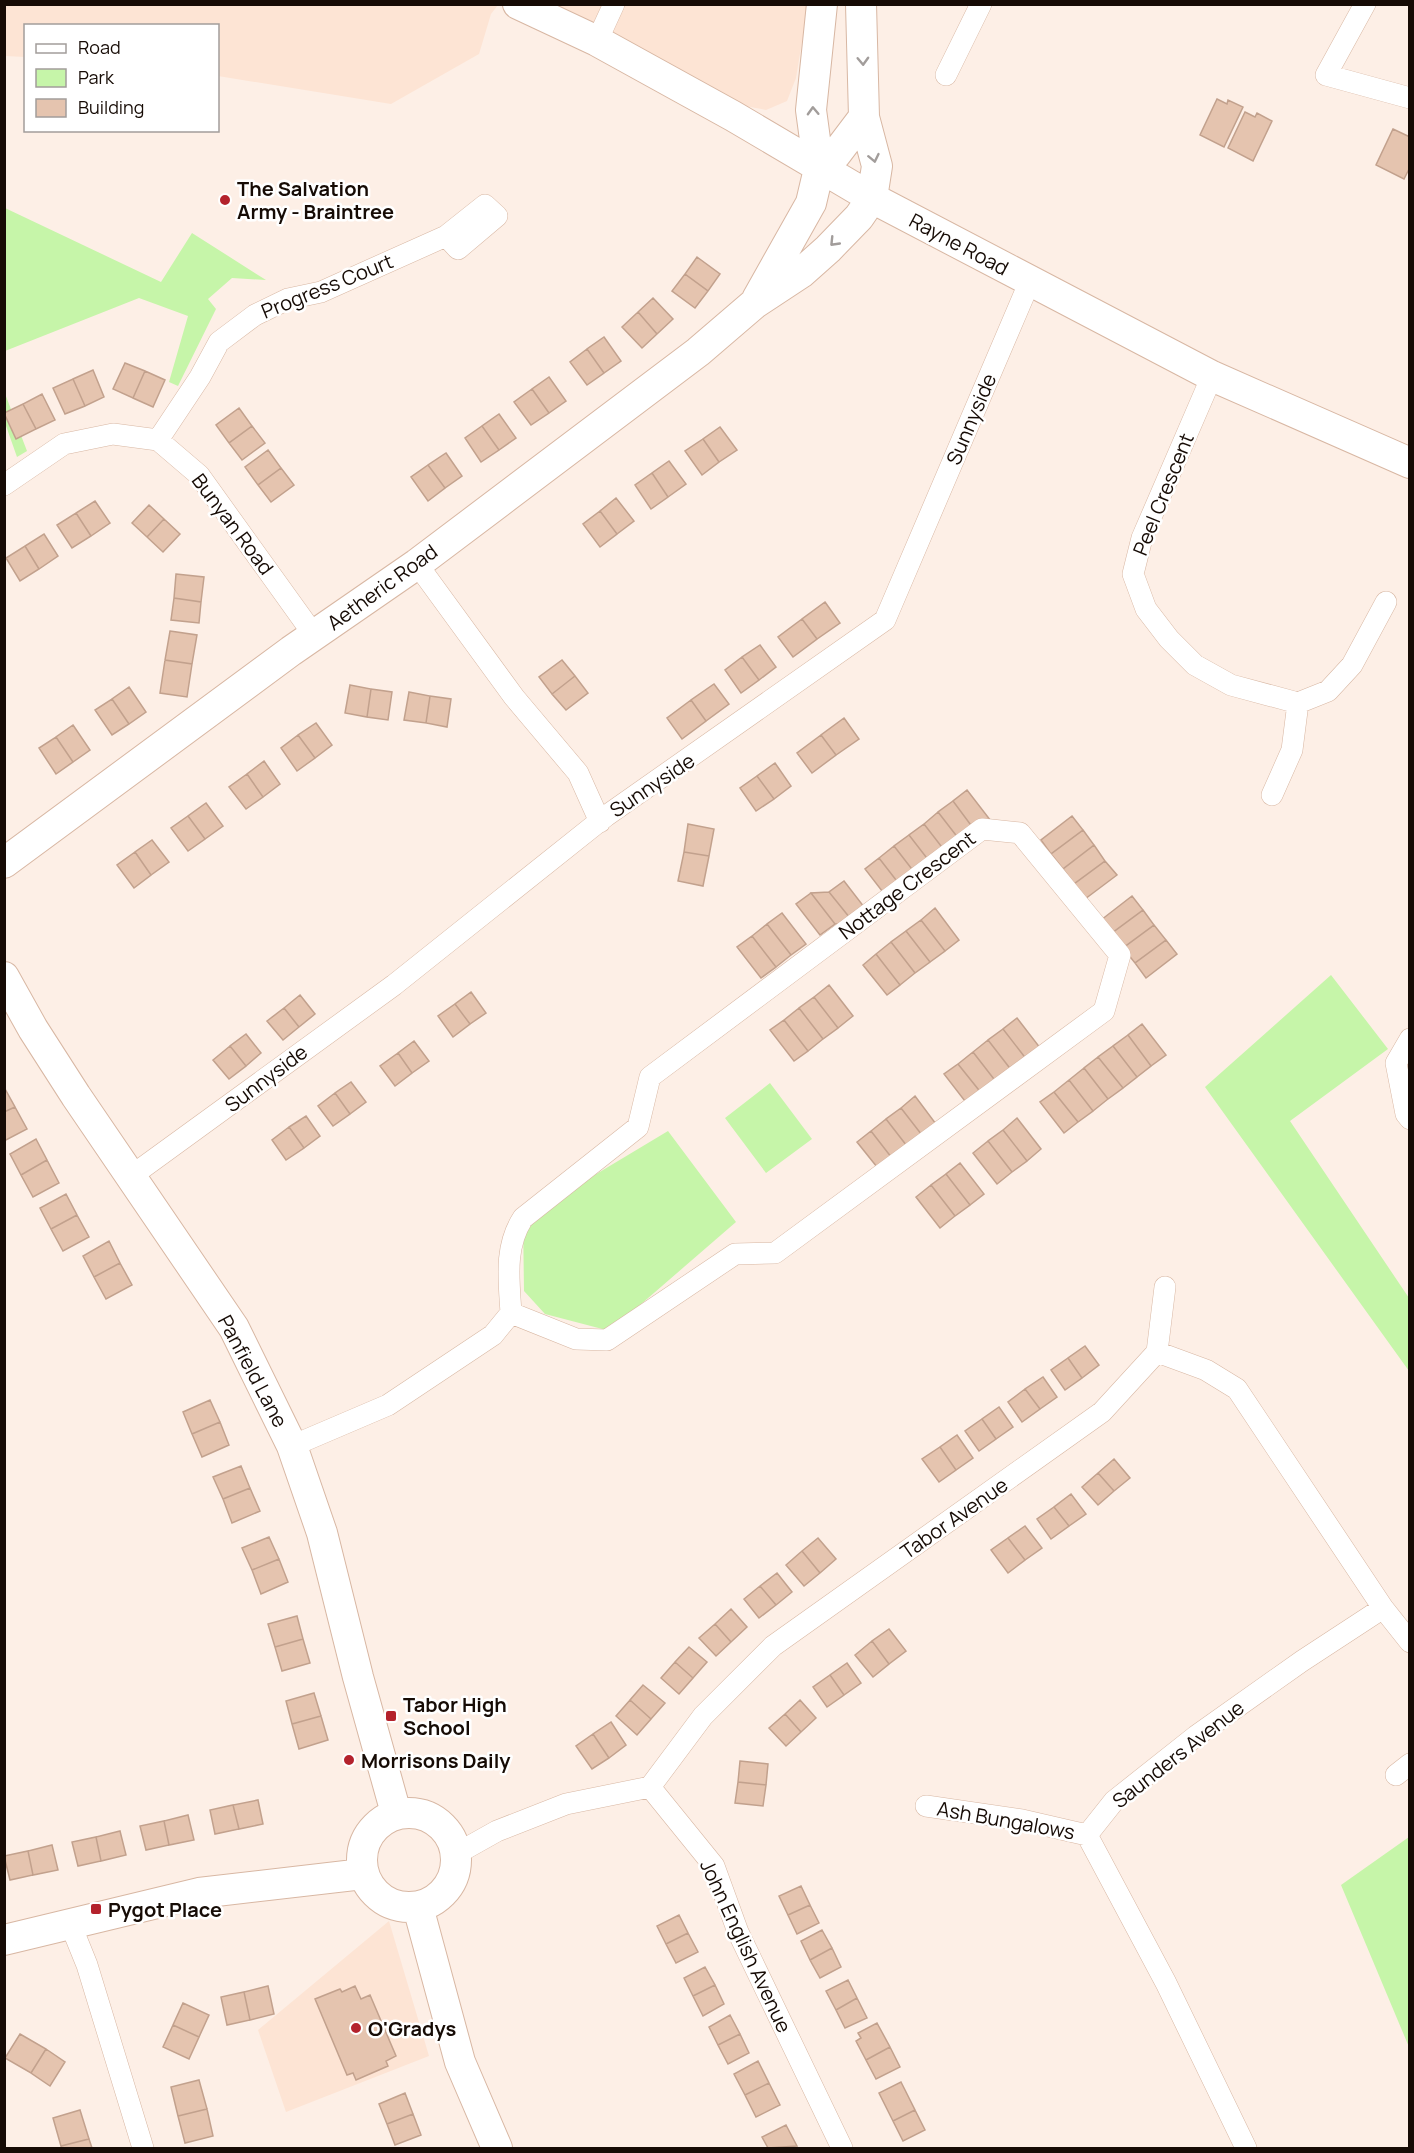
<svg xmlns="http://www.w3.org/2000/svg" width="1414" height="2153" viewBox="0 0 1414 2153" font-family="Manrope,sans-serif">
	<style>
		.built { fill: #fde4d4 }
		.green { fill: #c6f5a9 }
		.building { fill: #e5c4af; stroke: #c2a18d; stroke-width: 1.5 }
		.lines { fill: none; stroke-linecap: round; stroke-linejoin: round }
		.street-casing { stroke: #d8b7a3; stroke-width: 22 }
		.secondary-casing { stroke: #d8b7a3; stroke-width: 32 }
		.street { stroke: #fff; stroke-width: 21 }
		.secondary { stroke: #fff; stroke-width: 30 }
		.oneway { stroke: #a29d9b }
		.poi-dot { fill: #b4222c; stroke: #fff; stroke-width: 2 }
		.labels { text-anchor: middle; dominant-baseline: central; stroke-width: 5; stroke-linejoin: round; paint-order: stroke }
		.poi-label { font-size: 20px; font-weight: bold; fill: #160b05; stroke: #fff; text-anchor: start }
		.street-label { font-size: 20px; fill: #160b05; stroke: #fff }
	</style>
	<rect width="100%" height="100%" fill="#fdefe6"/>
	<path class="built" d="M4,5L5,4L498,5L491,14L479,54L391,104L218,76V26H26L25,57L5,56Z
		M551,5H808L796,78L787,101L766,110L745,106Z
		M389,1921L429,2056L286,2112L258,2030Z"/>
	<path class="green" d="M5,208L161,282L192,233L266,280L232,278L208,299L216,309L178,386L169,382L188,316L139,298L5,351Z
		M4,391L27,451L17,457L5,423Z
		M1331,975L1388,1049L1290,1121L1409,1298V1371L1205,1087Z
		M770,1083L812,1139L766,1173L725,1118Z
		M668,1131L736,1222L610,1331L545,1314L524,1291L523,1218Z
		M1409,1837V2047L1341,1885Z"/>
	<path class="building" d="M1217,99L1227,104L1228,100L1243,107L1224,147L1200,135Z
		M1245,112L1255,117L1257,113L1272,121L1253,161L1228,148Z
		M1393,129L1410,137V167L1404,179L1376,165Z
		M697,257L720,274L708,291L685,274Z
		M685,274L708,291L695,308L672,291Z
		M653,298L673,319L657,334L638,312Z
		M638,312L657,334L642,348L622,327Z
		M604,337L621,361L604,373L587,349Z
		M587,349L604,373L587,385L570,362Z
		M125,363L145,371L133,398L113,389Z
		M93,370L104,397L85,406L73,379Z
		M145,371L165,380L153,407L133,398Z
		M549,377L566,401L549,413L532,389Z
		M73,379L85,406L65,414L53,388Z
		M532,389L549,413L531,425L514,402Z
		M42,394L55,420L36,429L23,404Z
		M23,404L36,429L16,439L4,413Z
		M239,408L252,426L229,443L216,425Z
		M499,414L516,438L499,450L482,426Z
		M252,426L265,443L242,460L229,443Z
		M482,426L499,450L481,462L465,438Z
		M720,427L737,450L719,462L703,439Z
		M703,439L719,462L702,475L685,451Z
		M268,450L281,468L258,485L245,467Z
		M446,453L462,476L445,488L428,465Z
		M669,461L686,484L668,497L652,473Z
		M428,465L445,488L428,501L411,477Z
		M281,468L294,485L271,502L258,485Z
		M652,473L668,497L651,509L635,485Z
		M616,498L634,521L617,534L600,511Z
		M95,501L110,523L91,536L76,513Z
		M149,505L164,519L147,537L132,523Z
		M600,511L617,534L600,547L583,524Z
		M76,513L91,536L72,548L57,525Z
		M164,519L180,534L163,552L147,537Z
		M44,534L58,556L39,569L25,546Z
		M25,546L39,569L20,581L6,558Z
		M176,574L204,577L201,602L174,598Z
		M174,598L201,602L199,623L171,620Z
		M825,602L840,623L817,639L802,619Z
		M802,619L817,639L793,657L778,637Z
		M170,631L197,635L192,664L165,660Z
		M760,645L776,667L759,680L742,657Z
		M742,657L759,680L741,693L725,670Z
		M165,660L192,664L187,697L160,693Z
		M562,660L575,676L552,694L539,677Z
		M575,676L588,693L566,710L552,694Z
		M714,684L729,704L706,721L691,700Z
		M350,685L371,689L367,717L345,713Z
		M129,687L146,712L129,724L112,699Z
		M371,689L392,692L388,720L367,717Z
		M409,692L430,696L426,723L404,720Z
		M430,696L451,699L447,727L426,723Z
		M112,699L129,724L112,735L95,710Z
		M691,700L706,721L682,739L667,718Z
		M844,718L859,739L836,755L821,735Z
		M316,723L332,745L315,758L298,735Z
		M73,725L90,750L73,762L56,737Z
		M298,735L315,758L297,771L281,748Z
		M821,735L836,755L812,773L797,753Z
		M56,737L73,762L56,774L39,748Z
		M264,761L280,784L263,797L247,774Z
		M775,763L791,786L774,799L757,776Z
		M247,774L263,797L246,809L229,787Z
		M757,776L774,799L756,811L740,788Z
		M967,790L991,821L976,832L953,801Z
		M953,801L976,832L962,843L938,812Z
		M206,803L223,826L205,839L188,816Z
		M938,812L962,843L948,855L924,824Z
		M188,816L205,839L188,851L171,828Z
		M1072,816L1083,830L1051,854L1041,840Z
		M688,824L714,829L709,856L684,852Z
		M924,824L948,855L933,866L909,835Z
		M1083,830L1094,845L1063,869L1051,854Z
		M909,835L933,866L918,877L894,846Z
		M152,840L169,862L151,875L135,852Z
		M1094,845L1105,861L1074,884L1063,869Z
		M894,846L918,877L903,889L879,858Z
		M135,852L151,875L134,888L117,865Z
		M684,852L709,856L703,886L678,881Z
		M879,858L903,889L889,900L865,869Z
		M1105,861L1117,875L1085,899L1074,884Z
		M844,881L868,912L854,923L829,892Z
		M829,892L854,923L835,924L811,893Z
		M811,893L835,924L820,935L796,904Z
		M1132,896L1143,910L1112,933L1101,920Z
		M935,908L959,940L945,951L921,920Z
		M1143,910L1154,925L1123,948L1112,933Z
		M782,913L806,944L791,955L767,924Z
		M921,920L945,951L930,962L906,931Z
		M767,924L791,955L776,967L752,936Z
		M1154,925L1166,940L1135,963L1123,948Z
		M906,931L930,962L915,973L891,942Z
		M752,936L776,967L761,978L737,947Z
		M1166,940L1177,954L1146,978L1135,963Z
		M891,942L915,973L900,985L876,954Z
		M876,954L900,985L887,995L863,965Z
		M829,985L853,1016L838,1028L814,997Z
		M471,992L486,1013L470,1024L455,1004Z
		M300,995L315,1014L299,1027L284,1008Z
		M814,997L838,1028L823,1039L799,1008Z
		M455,1004L470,1024L453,1037L438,1016Z
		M284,1008L299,1027L283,1040L267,1021Z
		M799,1008L823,1039L808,1051L784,1020Z
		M1017,1018L1041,1049L1027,1060L1003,1029Z
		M784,1020L808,1051L794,1061L770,1030Z
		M1142,1024L1166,1055L1151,1066L1128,1035Z
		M1003,1029L1027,1060L1012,1071L988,1040Z
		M246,1034L261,1053L246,1066L230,1046Z
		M1128,1035L1151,1066L1137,1077L1113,1046Z
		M988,1040L1012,1071L997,1083L973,1052Z
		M414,1041L429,1061L412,1073L398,1053Z
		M230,1046L246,1066L229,1079L213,1060Z
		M1113,1046L1137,1077L1123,1088L1098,1057Z
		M973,1052L997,1083L982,1094L958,1064Z
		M398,1053L412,1073L395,1086L380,1066Z
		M1098,1057L1123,1088L1108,1099L1084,1068Z
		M958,1064L982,1094L968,1105L944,1074Z
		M1084,1068L1108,1099L1093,1111L1069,1080Z
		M1069,1080L1093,1111L1078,1122L1054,1092Z
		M351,1082L366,1102L350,1114L335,1093Z
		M4,1087L15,1107L4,1112Z
		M1054,1092L1078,1122L1064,1133L1040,1102Z
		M335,1093L350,1114L333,1126L318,1106Z
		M915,1096L939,1128L925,1139L901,1108Z
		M15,1107L27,1129L4,1141V1112Z
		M901,1108L925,1139L910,1150L886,1119Z
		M306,1116L320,1136L304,1148L289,1127Z
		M1017,1118L1041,1149L1027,1161L1003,1130Z
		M886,1119L910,1150L895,1162L871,1131Z
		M289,1127L304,1148L286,1160L272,1140Z
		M1003,1130L1027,1161L1012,1172L988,1141Z
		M871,1131L895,1162L881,1172L857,1142Z
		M36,1139L47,1160L21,1175L10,1154Z
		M988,1141L1012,1172L997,1184L973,1153Z
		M47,1160L59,1183L33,1197L21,1175Z
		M960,1163L984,1194L970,1205L946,1174Z
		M946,1174L970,1205L955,1216L931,1185Z
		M931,1185L955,1216L940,1228L916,1197Z
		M66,1194L77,1215L51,1229L40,1208Z
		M77,1215L89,1237L63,1251L51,1229Z
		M109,1241L120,1263L94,1277L83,1256Z
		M120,1263L132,1285L106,1299L94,1277Z
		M1085,1346L1099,1365L1082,1378L1068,1358Z
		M1068,1358L1082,1378L1065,1390L1051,1370Z
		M1043,1377L1057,1397L1040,1409L1025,1389Z
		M1025,1389L1040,1409L1022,1422L1008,1402Z
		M210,1400L220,1422L192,1434L183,1412Z
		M999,1407L1013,1427L996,1439L982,1419Z
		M982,1419L996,1439L979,1451L965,1431Z
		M220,1422L229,1445L202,1457L192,1434Z
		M957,1435L973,1458L956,1470L940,1447Z
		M940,1447L956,1470L939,1482L922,1459Z
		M1114,1459L1130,1478L1114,1491L1098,1473Z
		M241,1466L250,1488L223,1499L213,1477Z
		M1098,1473L1114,1491L1098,1505L1082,1487Z
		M250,1488L260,1511L232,1523L223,1499Z
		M1071,1494L1086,1514L1069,1526L1054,1507Z
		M1054,1507L1069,1526L1051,1539L1037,1519Z
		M1025,1526L1042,1548L1025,1560L1008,1538Z
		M269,1537L279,1559L252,1570L242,1548Z
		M818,1538L836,1559L820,1573L802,1551Z
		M1008,1538L1025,1560L1008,1573L991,1550Z
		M802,1551L820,1573L804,1586L786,1565Z
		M279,1559L288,1582L261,1594L252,1570Z
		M777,1573L792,1592L776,1605L760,1586Z
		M760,1586L776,1605L759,1618L744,1599Z
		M731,1609L747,1627L731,1642L715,1624Z
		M297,1616L303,1639L275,1647L268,1624Z
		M715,1624L731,1642L716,1656L699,1638Z
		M889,1629L906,1651L889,1664L872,1641Z
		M303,1639L310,1663L282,1671L275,1647Z
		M872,1641L889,1664L873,1677L855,1655Z
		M689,1647L707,1662L693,1678L675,1662Z
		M675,1662L693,1678L679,1694L661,1678Z
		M847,1663L861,1683L844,1695L830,1675Z
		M830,1675L844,1695L827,1707L813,1687Z
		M643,1685L665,1703L651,1719L630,1700Z
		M314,1693L321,1716L292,1724L286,1701Z
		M630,1700L651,1719L637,1735L616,1716Z
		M800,1700L816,1718L801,1732L785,1714Z
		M785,1714L801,1732L786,1746L769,1728Z
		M321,1716L328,1740L299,1749L292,1724Z
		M611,1722L626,1745L609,1758L593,1734Z
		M593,1734L609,1758L592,1769L576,1746Z
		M740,1761L768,1764L766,1785L738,1782Z
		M738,1782L766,1785L763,1806L735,1803Z
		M258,1800L263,1824L239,1829L233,1805Z
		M233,1805L239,1829L215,1834L210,1810Z
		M188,1815L194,1840L169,1845L164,1821Z
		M164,1821L169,1845L146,1850L140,1826Z
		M120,1831L126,1855L101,1861L96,1837Z
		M96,1837L101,1861L78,1866L72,1842Z
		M52,1845L58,1870L33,1875L28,1851Z
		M28,1851L33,1875L10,1880L4,1856Z
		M801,1886L810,1905L788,1915L779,1896Z
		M810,1905L819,1923L797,1934L788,1915Z
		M679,1915L688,1933L666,1944L657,1926Z
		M822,1930L832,1948L810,1960L801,1941Z
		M688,1933L698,1952L676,1963L666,1944Z
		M832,1948L841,1967L820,1978L810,1960Z
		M705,1967L715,1985L693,1996L684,1978Z
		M848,1980L857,1998L836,2010L826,1991Z
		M715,1985L724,2004L703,2016L693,1996Z
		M268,1986L274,2014L250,2020L244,1992Z
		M355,1986L361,1999L370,1995L396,2056L386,2061L388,2066L356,2080L353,2073L347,2075L315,1999L340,1989L342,1992Z
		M244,1992L250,2020L227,2025L221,1997Z
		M857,1998L867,2018L845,2028L836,2010Z
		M183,2003L209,2015L199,2037L173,2025Z
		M730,2015L740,2034L718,2045L709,2027Z
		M877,2023L890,2047L866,2060L856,2041L861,2038L858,2033Z
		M173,2025L199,2037L189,2059L163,2047Z
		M20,2034L46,2049L31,2073L5,2058Z
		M740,2034L749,2053L728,2064L718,2045Z
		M890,2047L900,2067L876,2079L866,2060Z
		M46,2049L65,2062L50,2086L31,2073Z
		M758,2061L769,2083L745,2095L734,2074Z
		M199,2080L207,2109L178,2116L171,2087Z
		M901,2082L915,2110L893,2121L879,2093Z
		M769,2083L780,2105L756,2117L745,2095Z
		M405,2093L413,2114L387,2124L379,2104Z
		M207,2109L213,2136L185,2143L178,2116Z
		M80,2110L89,2139L61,2146L53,2118Z
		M915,2110L925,2130L903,2141L893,2121Z
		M413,2114L421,2135L395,2145L387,2124Z
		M786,2125L797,2146L768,2148L762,2137Z
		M89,2139L92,2148H62L61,2146Z"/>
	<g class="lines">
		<defs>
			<path id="street" d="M1365,4L1326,75L1410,98
				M597,41L614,4
				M946,75L981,4
				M1212,376L1142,538L1133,574L1146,609L1169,639L1195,665L1231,685L1298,703L1328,691L1352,665L1386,602
				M158,440L200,377L219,342L255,315L288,299L321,292L446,236L485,205L497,216L458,249L446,236
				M4,485L64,444L113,434L158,440L199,475L314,635
				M417,564L514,697L578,773L600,822
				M1272,795L1292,750L1298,703
				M1410,1039L1396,1063L1406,1114L1410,1119
				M130,1177L394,985L606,816L885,620L1030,281
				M1157,1352L1165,1287
				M292,1446L388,1405L493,1335L511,1313C509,1280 504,1247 523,1218L638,1127L650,1077L982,829L1020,833L1120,955L1104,1011L775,1253L735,1254L607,1340L576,1339L511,1313
				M1396,1775L1410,1764
				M650,1787L714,1866L738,1932L842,2148
				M926,1806L1022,1820L1087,1835
				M456,1854L497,1831L566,1804L650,1787L703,1716L773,1646L1102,1412L1157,1352L1206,1370L1237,1389L1383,1608L1410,1642
				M70,1923L87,1965L143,2148
				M1246,2148L1166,1983L1087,1835L1114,1801L1196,1736L1302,1661L1383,1608"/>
			<path id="secondary" d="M518,4L597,41L733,116L872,198L1212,376L1410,463
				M819,169L836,154L864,117
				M757,299L811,203L819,169L811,110L822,4
				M4,863L291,651L417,564L698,352L754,304L801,273L828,249L859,217L872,198L877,166L864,117L861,4
				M4,977L33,1029L76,1096L234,1328L292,1446L322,1533L358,1677L396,1813
				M362 1860a47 47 0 1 1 94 0a47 47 0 1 1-94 0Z
				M418,1907L460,2062L497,2148
				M4,1940L199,1893L363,1874"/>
		</defs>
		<use href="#street" class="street-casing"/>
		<use href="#secondary" class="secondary-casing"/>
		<use href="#street" class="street"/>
		<use href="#secondary" class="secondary"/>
	</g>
	<defs><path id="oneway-chevron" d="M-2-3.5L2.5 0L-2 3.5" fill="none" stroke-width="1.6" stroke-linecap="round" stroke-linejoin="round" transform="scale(1.5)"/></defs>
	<g class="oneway">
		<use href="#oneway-chevron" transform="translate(863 61) rotate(88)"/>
		<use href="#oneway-chevron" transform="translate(813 111) rotate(-92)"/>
		<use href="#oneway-chevron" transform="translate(874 158) rotate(78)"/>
		<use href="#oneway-chevron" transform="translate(834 242) rotate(134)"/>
	</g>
	<g class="poi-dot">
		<circle cx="225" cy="200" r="6"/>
		<rect x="385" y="1710" width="12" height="12" rx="3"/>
		<circle cx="349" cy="1760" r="6"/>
		<rect x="90" y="1903" width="12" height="12" rx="3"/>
		<circle cx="356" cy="2028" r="6"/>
	</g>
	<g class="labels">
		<g class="poi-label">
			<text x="237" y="188">The Salvation<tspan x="237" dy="23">Army - Braintree</tspan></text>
			<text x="403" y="1704">Tabor High<tspan x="403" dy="23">School</tspan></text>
			<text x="361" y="1760">Morrisons Daily</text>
			<text x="108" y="1909">Pygot Place</text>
			<text x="368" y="2028">O'Gradys</text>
		</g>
		<g class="street-label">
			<text transform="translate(959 244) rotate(28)">Rayne Road</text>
			<text transform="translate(327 286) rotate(-22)">Progress Court</text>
			<text transform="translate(971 419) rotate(-67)">Sunnyside</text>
			<text transform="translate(1163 494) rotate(-68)">Peel Crescent</text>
			<text transform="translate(233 524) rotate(53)">Bunyan Road</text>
			<text transform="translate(382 587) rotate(-36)">Aetheric Road</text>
			<text transform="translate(652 785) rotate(-34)">Sunnyside</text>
			<text transform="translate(907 885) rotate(-37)">Nottage Crescent</text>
			<text transform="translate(266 1078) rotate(-37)">Sunnyside</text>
			<text transform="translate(253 1371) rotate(62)">Panfield Lane</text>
			<text transform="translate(954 1518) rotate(-35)">Tabor Avenue</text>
			<text transform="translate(1178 1754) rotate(-38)">Saunders Avenue</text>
			<text transform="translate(1006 1820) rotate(10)">Ash Bungalows</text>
			<text transform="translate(746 1946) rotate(65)">John English Avenue</text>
		</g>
	</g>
	<rect width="1414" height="2153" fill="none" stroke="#160b05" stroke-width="12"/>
	<rect x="24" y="24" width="195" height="108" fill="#ffffff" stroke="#a29d9b" stroke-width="1.5"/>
	<rect x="36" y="44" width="30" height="9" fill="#ffffff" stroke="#a29d9b" stroke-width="1.5"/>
	<text x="78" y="54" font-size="18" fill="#160b05">Road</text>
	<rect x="36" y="69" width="30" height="18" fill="#c6f5a9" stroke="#a29d9b" stroke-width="1.5"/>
	<text x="78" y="84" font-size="18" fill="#160b05">Park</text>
	<rect x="36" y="99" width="30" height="18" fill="#e5c4af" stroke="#a29d9b" stroke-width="1.5"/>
	<text x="78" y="114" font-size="18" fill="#160b05">Building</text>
</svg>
